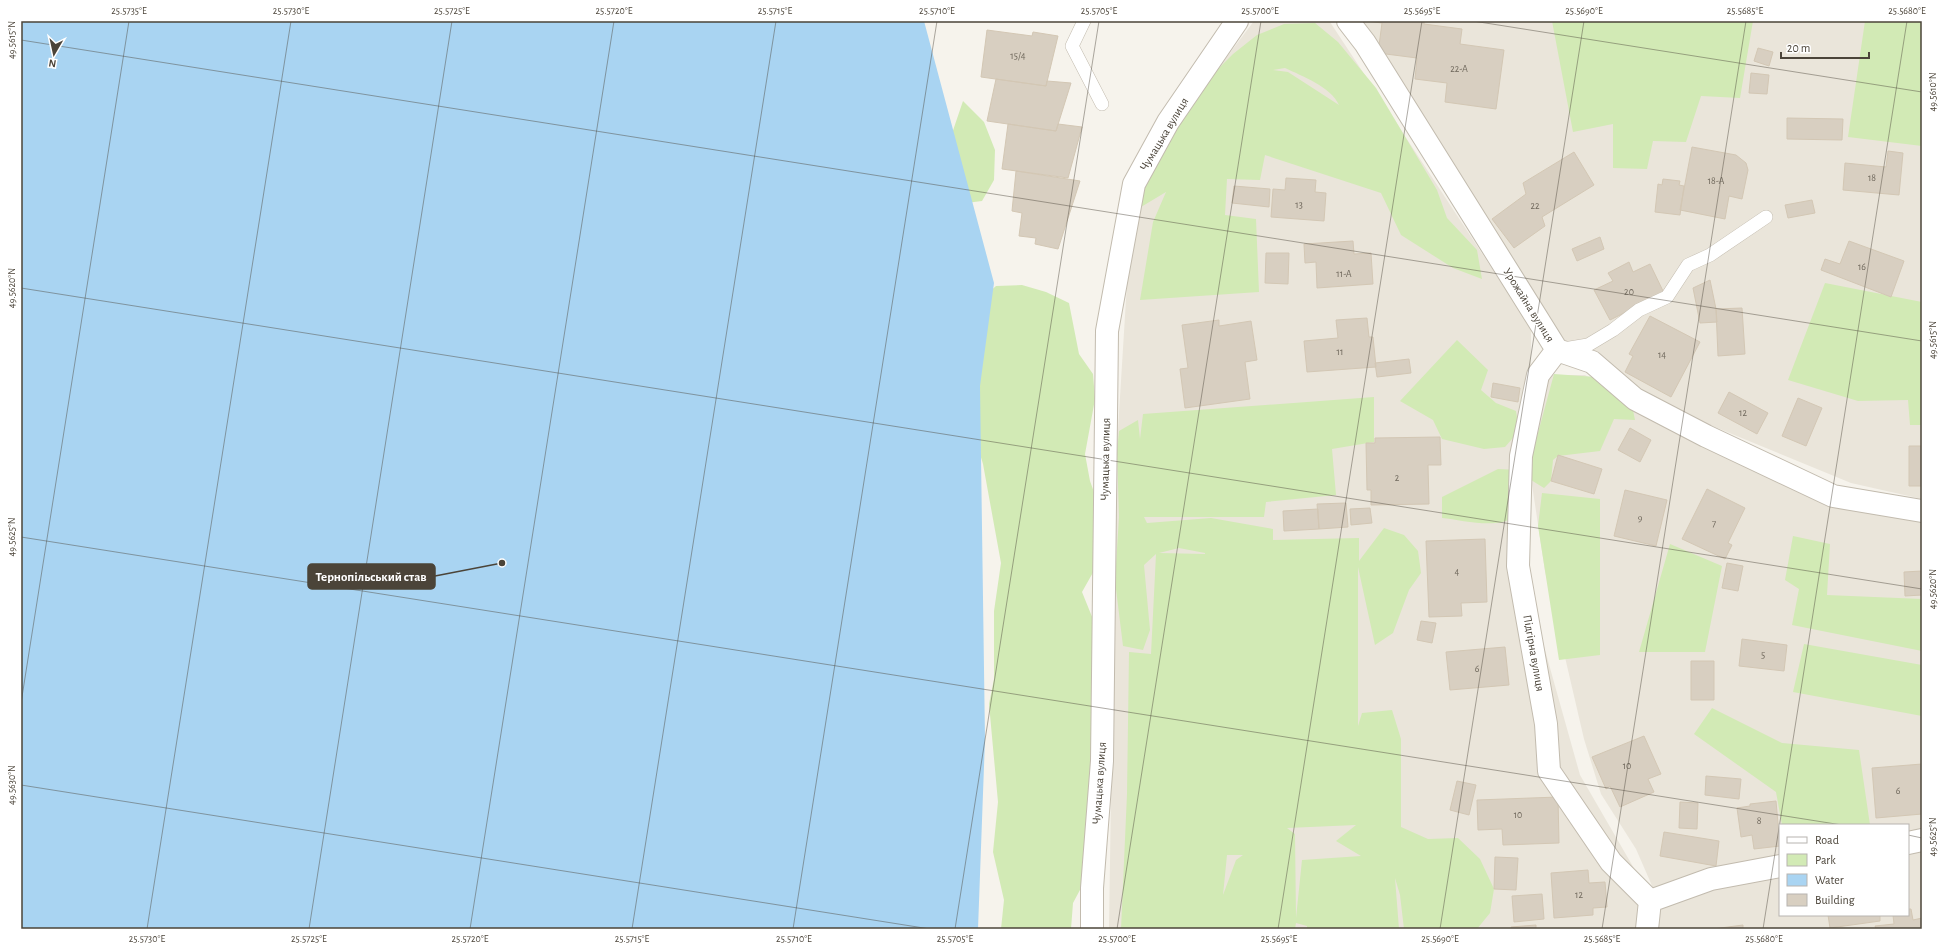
<svg xmlns="http://www.w3.org/2000/svg" width="1943" height="950" viewBox="0 0 1943 950" font-family="'Alegreya Sans',sans-serif">
	<style>
		.residential { fill: #eae5da }
		.green { fill: #d2eab5; fill-rule: evenodd }
		.water { fill: #a9d4f2 }
		.building { fill: #d8cfc1; stroke: #d3c7b4 }
		.lines { fill: none; stroke-linecap: round; stroke-linejoin: round }
		.service-casing { stroke: #c2bbae; stroke-width: 14 }
		.minor-casing { stroke: #c2bbae; stroke-width: 24 }
		.service { stroke: #fff; stroke-width: 13 }
		.minor { stroke: #fff; stroke-width: 22 }
		.ticks { fill: none; stroke: #4b4439; stroke-width: 1; stroke-opacity: 0.45 }
		.labels { text-anchor: middle; dominant-baseline: central; stroke-width: 3; stroke-linejoin: round; paint-order: stroke }
		.number-label { font-size: 10px; fill: #6e675b }
		.street-label { font-size: 12px; fill: #4b4439; stroke: #fff }
		.leader { fill: none; stroke: #4b4439; stroke-width: 1.5 }
		.callout-dot { fill: #4b4439; stroke: #fff; stroke-width: 1.5 }
		.callout { fill: #4b4439; stroke: #4b4439; stroke-width: 1.5 }
		.callout-label { font-size: 13px; text-anchor: middle; font-weight: bold; fill: #fff }
		.neatline { fill: none; stroke: #4b4439; stroke-width: 1.5 }
		.ticks-label { font-size: 10px; text-anchor: middle; fill: #4b4439 }
	</style>
	<rect width="100%" height="100%" fill="#f6f3ec"/>
	<path class="residential" d="M1254,21L1330,22L1531,328V374L1516,500L1543,643L1580,775L1650,896L1645,929H1109L1116,462L1129,251L1168,117L1223,62Z
		M1340,21H1922V499L1851,483L1654,402L1554,346Z
		M1548,375H1585L1694,438L1922,518V836L1908,839V825H1780V865L1653,888L1636,849L1601,794L1584,739L1545,571L1531,478L1539,398Z
		M1922,844V929H1652L1655,901L1780,873V915H1908V847Z"/>
	<path class="green" d="M1552,21H1753L1740,98L1701,96L1686,142L1653,141L1647,169L1613,168V124L1573,132Z
		M1865,21H1922V146L1848,137Z
		M1315,23L1338,42L1376,88L1437,190L1447,218L1477,250L1482,279L1453,268L1401,235L1381,193L1265,155L1260,180L1227,179L1225,215L1256,219L1259,292L1140,300L1153,222L1166,192L1141,207L1146,178L1190,97L1233,54L1257,35L1284,24ZM1285,68C1302,76 1331,87 1339,105L1288,72L1273,70Z
		M963,101L984,122L995,150L994,180L982,201L950,205L944,157Z
		M1825,283L1922,302V425H1910L1908,400L1858,401L1788,380Z
		M1022,285L1046,292L1069,303L1079,354L1093,374L1095,399L1085,454L1090,481L1107,528L1104,553L1082,592L1101,639L1097,858L1073,903L1071,929H1001L1004,900L993,852L998,802L989,704L994,679V611L1001,563L983,464L969,417L978,302L996,286Z
		M1457,340L1488,370L1481,390L1496,403L1516,411L1519,431L1505,447L1484,449L1442,439L1433,420L1400,401Z
		M1554,374L1596,377L1631,400L1635,420L1614,419L1600,451L1558,456L1553,460L1551,481L1544,488L1526,477Z
		M1374,397V442L1332,449L1336,495L1266,502L1264,517H1144L1147,523L1211,518L1273,529V540L1359,538V561L1384,528L1404,535L1418,551L1421,573L1409,590L1393,633L1375,645L1358,567V726L1362,713L1392,710L1401,739V827L1428,839L1458,838L1480,859L1494,889L1490,913L1477,929H1404L1400,895L1395,878L1399,929H1307V926L1296,923L1295,929H1121L1127,794L1129,652L1151,654L1156,554L1144,565L1150,630L1143,650L1123,646L1115,581L1119,517L1117,452L1119,431L1138,420L1140,439L1143,414ZM1179,548L1205,553V554L1159,553ZM1356,825L1336,841L1361,856L1302,860L1296,918L1295,834L1287,828ZM1227,855H1243L1236,860L1223,895Z
		M1498,469L1519,470L1512,518C1496,529 1461,520 1442,518V497Z
		M1542,493L1600,499V655L1559,660L1538,526Z
		M1793,536L1830,544L1827,595L1922,599V651L1792,625L1799,589L1785,580Z
		M1670,544L1722,566L1705,652H1639Z
		M1804,644L1922,665V716L1793,692Z
		M1712,708L1782,743L1859,750L1870,825H1782L1776,792L1694,734Z"/>
	<path class="water" d="M21,21H924L994,283L980,386L985,739L978,929H21Z"/>
	<path class="building" d="M1367,21H1424V24L1462,29L1460,44L1504,50L1496,109L1445,102L1447,83L1415,79L1417,58L1378,53L1382,23Z
		M987,30L1032,36L1033,32L1058,36L1046,86L981,77Z
		M1758,48L1773,52L1769,66L1754,61Z
		M1751,73L1769,75L1767,94L1749,93Z
		M996,79L1046,86L1047,81L1071,83L1056,131L987,121Z
		M1787,118L1843,119L1842,140L1787,139Z
		M1008,124L1056,131L1058,124L1082,127L1068,178L1002,169Z
		M1692,147L1736,155L1746,163L1748,170L1742,199L1729,196L1725,219L1680,210Z
		M1888,151L1903,153L1899,195L1843,190L1845,163L1886,167Z
		M1574,152L1594,185L1542,217L1545,226L1514,248L1492,219L1526,194L1523,183Z
		M1016,171L1080,181L1058,249L1035,244L1036,238L1019,236L1022,213L1012,211Z
		M1286,178L1316,180L1315,192L1326,193L1324,221L1271,217L1273,189L1285,190Z
		M1663,179L1680,181L1679,185L1684,186L1680,215L1655,212L1658,184L1662,185Z
		M1234,186L1270,189L1269,207L1232,203Z
		M1812,200L1815,213L1788,218L1785,205Z
		M1600,237L1604,249L1577,261L1572,249Z
		M1353,241L1354,254L1371,253L1373,284L1317,288L1316,262L1305,263L1304,244Z
		M1849,241L1904,261L1891,297L1821,270L1825,259L1840,264Z
		M1266,253H1289L1288,284L1265,283Z
		M1629,262L1633,272L1650,264L1664,293L1610,320L1594,290L1613,281L1608,273Z
		M1710,280L1716,309L1717,322L1700,323L1693,288Z
		M1742,308L1745,354L1718,356L1716,309Z
		M1650,316L1700,342L1671,397L1625,372L1633,356L1629,354Z
		M1367,318L1369,337H1373L1376,367L1307,372L1304,341L1338,338L1336,320Z
		M1219,320V326L1251,321L1257,360L1245,362L1250,399L1185,408L1180,369L1188,368L1182,325Z
		M1409,359L1411,373L1377,377L1375,363Z
		M1493,383L1520,388L1518,402L1491,397Z
		M1729,392L1768,413L1757,434L1718,413Z
		M1798,398L1822,408L1806,446L1782,436Z
		M1630,428L1651,440L1640,462L1618,450Z
		M1440,437L1441,465H1428L1429,504L1371,505V490H1367L1366,443H1375V438Z
		M1909,446H1922V486H1909Z
		M1558,455L1602,469L1594,494L1551,481Z
		M1707,489L1745,508L1728,543L1732,545L1725,559L1682,539Z
		M1625,490L1667,500L1656,546L1614,536Z
		M1346,503L1348,527L1319,529L1317,504Z
		M1370,508L1372,523L1351,525L1350,509Z
		M1318,509L1319,529L1284,531L1283,511Z
		M1485,539L1487,602L1461,603L1462,616L1429,617L1426,541Z
		M1727,563L1743,566L1738,591L1722,588Z
		M1922,571V595L1905,596L1904,572Z
		M1421,621L1436,623L1432,643L1417,640Z
		M1742,639L1787,645L1784,671L1739,666Z
		M1505,647L1509,685L1450,690L1446,652Z
		M1691,661H1714V700H1691Z
		M1644,736L1661,774L1648,779L1654,792L1620,807L1610,786L1606,789L1592,757Z
		M1922,764V814L1876,818L1872,768Z
		M1706,776L1741,779L1739,799L1705,795Z
		M1457,781L1476,785L1469,815L1450,810Z
		M1558,797L1559,843L1503,845L1502,829L1478,830L1477,800Z
		M1776,801L1780,846L1754,849L1752,835L1741,837L1737,808L1750,806V804Z
		M1680,802L1698,803L1697,829L1679,828Z
		M1664,832L1719,841L1716,866L1660,856Z
		M1495,857L1518,858L1516,890L1494,889Z
		M1588,870L1589,883L1605,882L1607,907L1593,908V915L1554,918L1551,873Z
		M1542,894L1544,919L1514,922L1512,896Z
		M1908,909H1911L1913,920L1922,918V929H1876L1875,926L1894,924L1893,915H1908Z
		M1828,915H1880V921L1830,928Z
		M1536,925V929H1512L1511,927Z
		M1743,925V929H1713Z"/>
	<g class="lines">
		<defs>
			<path id="service" d="M1084,21L1072,46L1102,104
				M1564,349L1588,345L1613,330L1639,310L1667,297L1688,265L1710,255L1766,217"/>
			<path id="minor" d="M1348,21L1365,43L1557,350L1592,362L1635,399L1706,436L1833,496L1922,511
				M1557,350L1538,375L1521,456L1518,566L1546,724L1549,771L1611,862L1650,901L1647,929
				M1908,843L1922,840
				M1650,901L1711,879L1780,866
				M1092,929V888L1102,761L1107,331L1134,184L1168,122L1237,21"/>
		</defs>
		<use href="#service" class="service-casing"/>
		<use href="#minor" class="minor-casing"/>
		<use href="#service" class="service"/>
		<use href="#minor" class="minor"/>
	</g>
	<path class="ticks" d="M1473,21L1922,92M21,40L1922,341M21,288L1922,589M21,537L1842,825M21,703L129,21M21,785L930,929M1908,835L1922,838M147,929L291,21M309,929L452,21M470,929L614,21M632,929L776,21M793,929L937,21M955,929L1099,21M1117,929L1261,21M1278,929L1422,21M1440,929L1584,21M1602,929L1746,21M1763,929L1907,21"/>
	<g class="labels">
		<g class="number-label">
			<text x="1018" y="56">15/4</text>
			<text x="1459" y="69">22-А</text>
			<text x="1872" y="178">18</text>
			<text x="1716" y="181">18-А</text>
			<text x="1299" y="205">13</text>
			<text x="1535" y="206">22</text>
			<text x="1862" y="267">16</text>
			<text x="1344" y="274">11-А</text>
			<text x="1629" y="292">20</text>
			<text x="1340" y="352">11</text>
			<text x="1662" y="355">14</text>
			<text x="1743" y="413">12</text>
			<text x="1397" y="478">2</text>
			<text x="1640" y="518">9</text>
			<text x="1714" y="524">7</text>
			<text x="1457" y="572">4</text>
			<text x="1763" y="655">5</text>
			<text x="1477" y="669">6</text>
			<text x="1627" y="766">10</text>
			<text x="1898" y="791">6</text>
			<text x="1518" y="815">10</text>
			<text x="1759" y="821">8</text>
			<text x="1579" y="895">12</text>
		</g>
		<g class="street-label">
			<text transform="translate(1164 134) rotate(-59)">Чумацька вулиця</text>
			<text transform="translate(1529 305) rotate(58)">Урожайна вулиця</text>
			<text transform="translate(1105 459) rotate(-89)">Чумацька вулиця</text>
			<text transform="translate(1534 653) rotate(80)">Підгірна вулиця</text>
			<text transform="translate(1099 783) rotate(-86)">Чумацька вулиця</text>
		</g>
	</g>
	<path class="leader" d="M502 563L435 576"/>
	<circle class="callout-dot" cx="502" cy="563" r="4"/>
	<rect class="callout" x="308" y="564" width="127" height="25" rx="4"/>
	<g class="callout-label">
		<text x="371" y="581">Тернопільський став</text>
	</g>
	<rect width="1943" height="950" fill="none" stroke="#ffffff" stroke-width="44"/>
	<rect x="1779" y="824" width="130" height="92" fill="#ffffff" stroke="#b7b4b0"/>
	<rect x="1787" y="837" width="20" height="6" fill="#ffffff" stroke="#b7b4b0"/>
	<text x="1815" y="844" font-size="12" fill="#4b4439">Road</text>
	<rect x="1787" y="854" width="20" height="12" fill="#d2eab5" stroke="#b7b4b0"/>
	<text x="1815" y="864" font-size="12" fill="#4b4439">Park</text>
	<rect x="1787" y="874" width="20" height="12" fill="#a9d4f2" stroke="#b7b4b0"/>
	<text x="1815" y="884" font-size="12" fill="#4b4439">Water</text>
	<rect x="1787" y="894" width="20" height="12" fill="#d8cfc1" stroke="#b7b4b0"/>
	<text x="1815" y="904" font-size="12" fill="#4b4439">Building</text>
	<g transform="translate(54 54) rotate(189)" stroke="#ffffff" stroke-width="3" paint-order="stroke">
	<path d="M0-3L7 15L0 10L-7 15Z" fill="#4b4439"/>
	<text y="-6" font-size="11" font-weight="bold" text-anchor="middle" fill="#4b4439">N</text>
	</g>
	<path d="M1781 52v6h88v-6" fill="none" stroke="#4b4439" stroke-width="2"/>
	<text x="1787" y="52" font-size="12" fill="#4b4439" stroke="#ffffff" stroke-width="3" paint-order="stroke">20 m</text>
	<rect x="22" y="22" width="1899" height="906" class="neatline"/>
	<g class="ticks-label">
		<text x="129" y="14">25.5735°E</text>
		<text x="291" y="14">25.5730°E</text>
		<text x="452" y="14">25.5725°E</text>
		<text x="614" y="14">25.5720°E</text>
		<text x="775" y="14">25.5715°E</text>
		<text x="937" y="14">25.5710°E</text>
		<text x="1099" y="14">25.5705°E</text>
		<text x="1260" y="14">25.5700°E</text>
		<text x="1422" y="14">25.5695°E</text>
		<text x="1584" y="14">25.5690°E</text>
		<text x="1745" y="14">25.5685°E</text>
		<text x="1907" y="14">25.5680°E</text>
		<text transform="translate(11 40) rotate(-90)" y="4">49.5615°N</text>
		<text transform="translate(1932 92) rotate(-90)" y="4">49.5610°N</text>
		<text transform="translate(11 288) rotate(-90)" y="4">49.5620°N</text>
		<text transform="translate(1932 340) rotate(-90)" y="4">49.5615°N</text>
		<text transform="translate(11 537) rotate(-90)" y="4">49.5625°N</text>
		<text transform="translate(1932 589) rotate(-90)" y="4">49.5620°N</text>
		<text transform="translate(11 785) rotate(-90)" y="4">49.5630°N</text>
		<text transform="translate(1932 837) rotate(-90)" y="4">49.5625°N</text>
		<text x="147" y="942">25.5730°E</text>
		<text x="309" y="942">25.5725°E</text>
		<text x="470" y="942">25.5720°E</text>
		<text x="632" y="942">25.5715°E</text>
		<text x="794" y="942">25.5710°E</text>
		<text x="955" y="942">25.5705°E</text>
		<text x="1117" y="942">25.5700°E</text>
		<text x="1279" y="942">25.5695°E</text>
		<text x="1440" y="942">25.5690°E</text>
		<text x="1602" y="942">25.5685°E</text>
		<text x="1764" y="942">25.5680°E</text>
	</g>
</svg>
